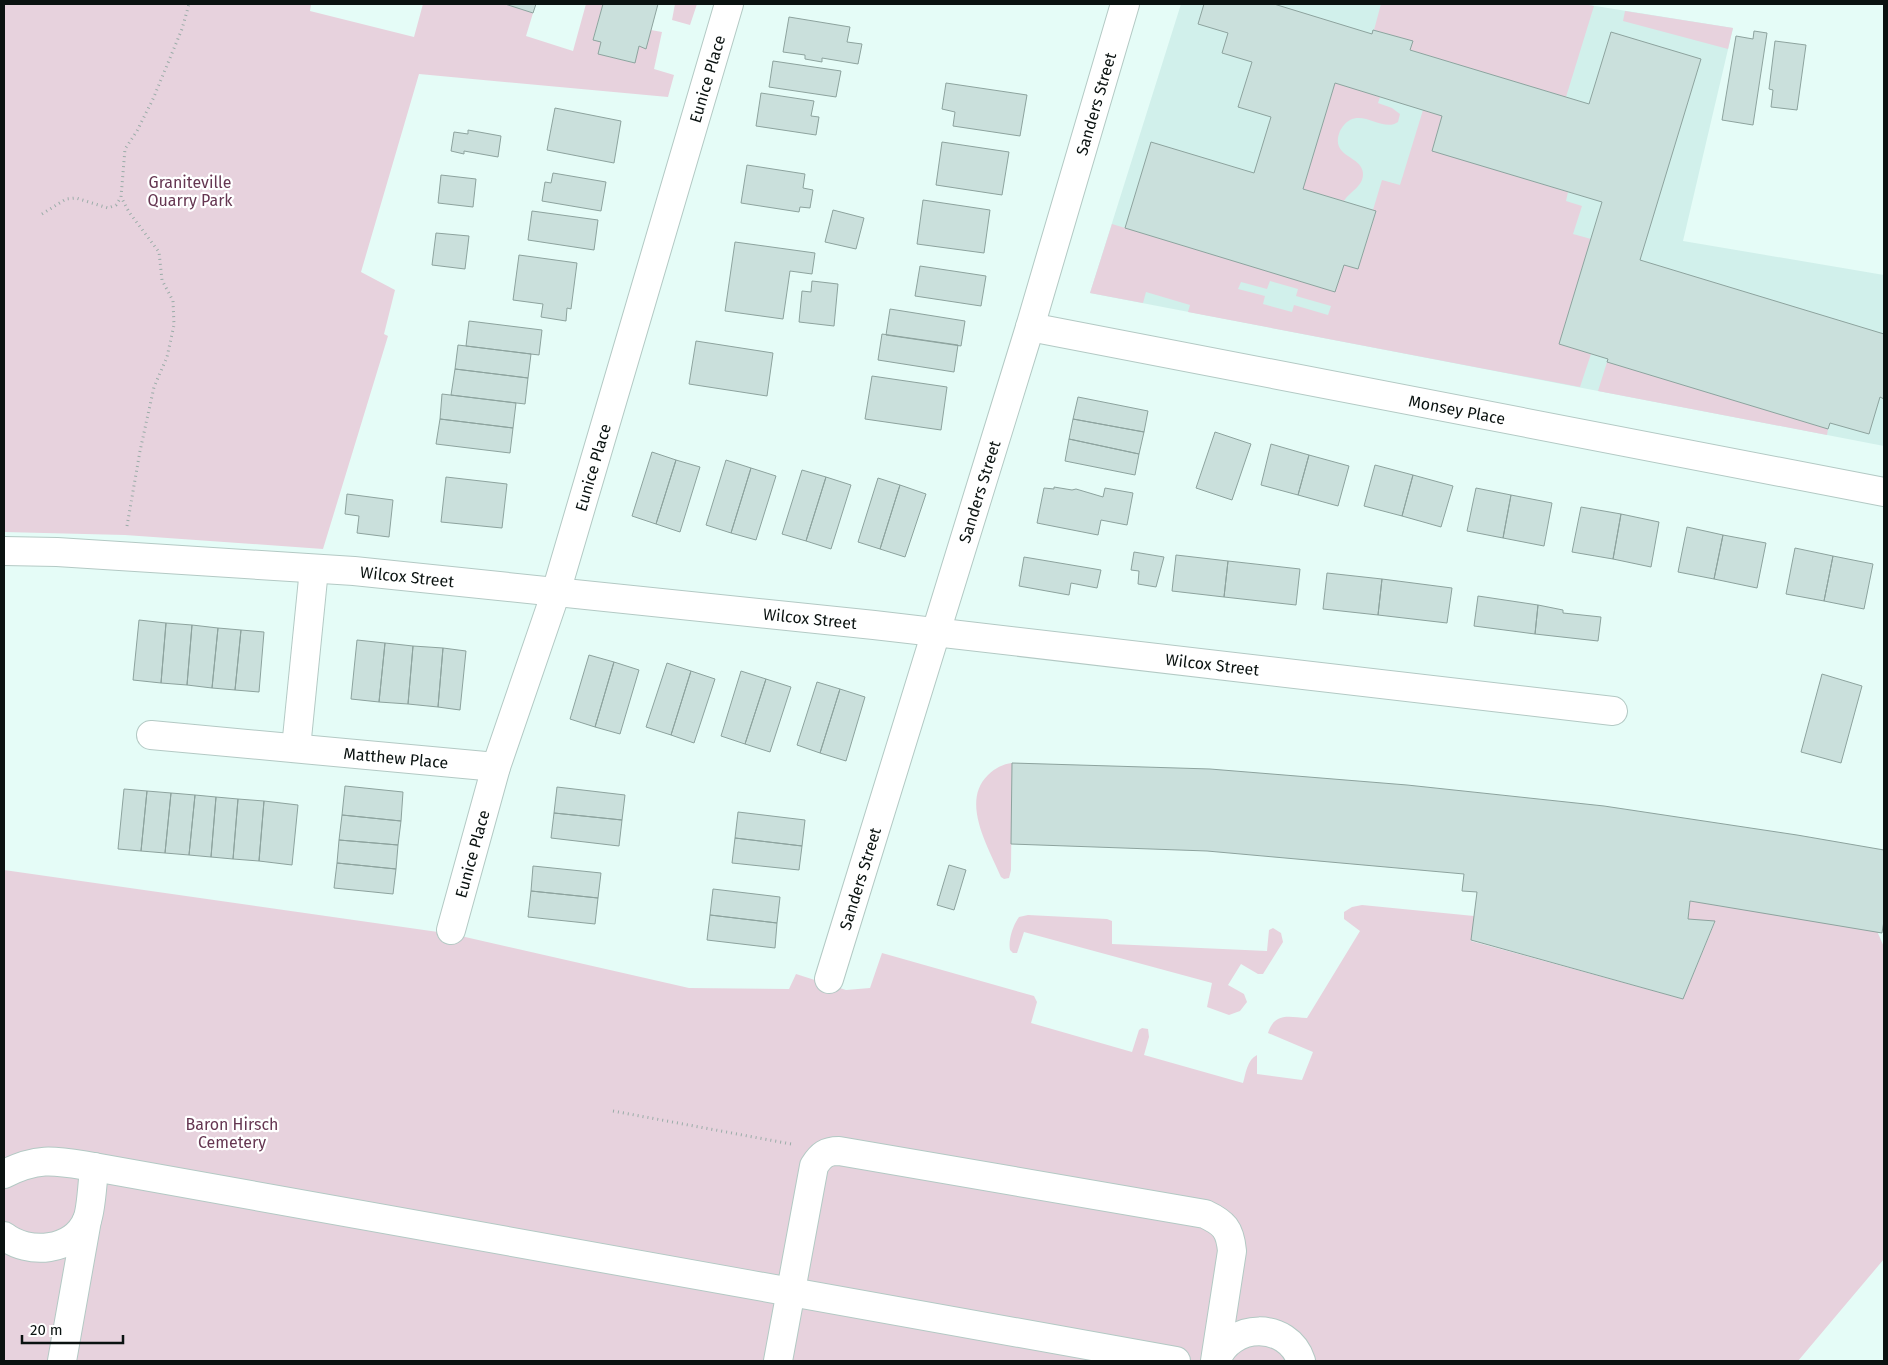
<svg xmlns="http://www.w3.org/2000/svg" width="1888" height="1365" viewBox="0 0 1888 1365" font-family="'Fira Sans',sans-serif">
	<style>
		.built { fill: #d1f0eb }
		.green { fill: #e7d2dd; fill-rule: evenodd }
		.building { fill: #cae0dc; stroke: #8da39e }
		.lines { fill: none; stroke-linecap: round; stroke-linejoin: round }
		.minor-casing { stroke: #b3c9c4; stroke-width: 30 }
		.path { stroke: #9aaca8; stroke-width: 3; stroke-dasharray: 1 4; stroke-linecap: butt }
		.minor { stroke: #fff; stroke-width: 28 }
		.labels { text-anchor: middle; dominant-baseline: central; stroke-width: 4.5; stroke-linejoin: round; paint-order: stroke }
		.street-label { font-size: 16px; fill: #0a1210; stroke: #fff }
		.park-label { font-size: 16px; fill: #653651; stroke: #fff }
	</style>
	<rect width="100%" height="100%" fill="#e5fcf7"/>
	<path class="built" d="M1181,4H1583L1733,28L1683,241L1884,275V446L1090,293Z"/>
	<path class="green" d="M4,4H311L310,11L414,37L423,4H505L533,13L526,36L573,51L586,4H603L593,39L601,42L599,54L634,63L639,46L646,48L651,30L662,32L654,69L674,75L668,97L419,74L361,272L395,290L384,334L388,336L323,549L125,535L4,532Z
		M675,4H697L690,25L672,20Z
		M1381,4H1583L1594,6L1566,97L1410,50L1412,41L1374,30Z
		M1625,11L1733,28L1728,49L1623,21Z
		M1335,83L1380,97L1378,103L1392,108L1400,114L1398,122C1384,132 1366,112 1350,120C1346,122 1342,127 1340,131C1329,158 1363,155 1363,174C1363,187 1350,191 1344,201L1303,189Z
		M1423,110L1442,116L1432,151L1568,192L1566,201L1582,206L1573,234L1591,239L1559,344L1591,354L1580,387L1188,312L1190,305L1146,292L1143,303L1090,293L1112,224L1335,292L1344,265L1358,269L1376,212L1373,210L1382,180L1400,185ZM1270,281L1298,289L1296,296L1331,306L1328,315L1294,305L1292,312L1263,304L1265,296L1238,289L1241,282L1267,289Z
		M1607,362L1828,429L1827,435L1598,391Z
		M1012,763L1011,870L1009,878L1004,879L1001,877C989,848 960,802 988,775C995,768 1003,764 1012,763Z
		M4,870L452,934L689,988L789,989L796,974L846,990L870,988L882,953L1034,996L1037,1002L1031,1023L1132,1052L1139,1030L1142,1028L1148,1029L1149,1037L1144,1055L1243,1083C1246,1073 1247,1060 1257,1055V1074L1302,1080L1313,1052L1268,1033C1275,1012 1288,1017 1307,1018L1360,931L1344,919V912L1352,907L1362,905L1474,916L1471,941L1683,999L1715,922L1688,919L1690,901L1877,931L1884,947V1259L1798,1361H4Z
		M1028,915L1107,919L1112,921V944L1267,951L1269,930L1273,928L1281,933L1283,942L1263,974H1258L1241,964L1228,985L1244,994L1247,1002L1240,1011L1229,1015L1207,1007L1212,983L1024,932L1017,953H1013L1010,950C1008,940 1013,925 1019,917Z"/>
	<path class="building" d="M505,4H536L533,13Z
		M603,4H658L646,49L639,46L635,63L598,54L601,42L593,40Z
		M1204,4H1274L1372,34L1373,30L1413,41L1410,50L1589,104L1611,32L1701,59L1640,260L1884,334V399L1880,397L1869,434L1830,423L1828,429L1607,362L1608,359L1559,344L1602,202L1432,151L1442,116L1335,83L1303,189L1376,211L1358,269L1344,265L1335,292L1125,228L1151,142L1254,173L1271,117L1238,107L1252,62L1222,53L1228,33L1198,24Z
		M789,17L850,27L847,42L862,44L858,64L822,58V62L805,59V55L783,52Z
		M1754,31L1767,33L1753,125L1722,120L1736,36L1753,39Z
		M1775,41L1806,45L1797,110L1771,107L1773,90L1769,89Z
		M773,61L841,71L836,97L769,87Z
		M946,83L1027,95L1020,136L953,126L955,112L942,109Z
		M761,93L814,101L811,116L819,117L816,135L756,126Z
		M555,108L621,121L614,163L547,150Z
		M468,130L501,136L498,157L464,151V154L451,151L454,132L468,134Z
		M942,142L1009,152L1002,195L936,185Z
		M747,165L805,174L803,188L813,190L810,208L800,207L799,212L741,203Z
		M553,173L606,182L601,211L542,201L545,182L551,183Z
		M441,175L476,179L473,207L438,203Z
		M923,200L990,210L984,253L917,244Z
		M833,210L864,218L856,249L825,242Z
		M532,211L598,220L594,250L528,240Z
		M436,233L469,236L465,269L432,265Z
		M735,242L815,253L812,274L790,271L783,319L725,311Z
		M519,255L577,263L571,309L567,308L566,321L541,317L543,304L513,300Z
		M920,266L986,276L981,306L915,296Z
		M812,281L838,284L834,326L799,322L802,291L811,292Z
		M890,309L965,321L961,346L886,335Z
		M469,321L542,330L539,355L466,346Z
		M882,334L958,345L954,372L878,360Z
		M696,341L773,353L767,396L689,384Z
		M458,345L531,354L528,378L455,369Z
		M455,369L528,378L525,404L451,395Z
		M872,376L947,387L941,430L865,419Z
		M442,394L516,403L513,428L440,419Z
		M1078,397L1148,411L1144,432L1073,419Z
		M440,419L513,428L510,453L436,444Z
		M1073,419L1144,432L1139,454L1069,439Z
		M1215,432L1251,444L1232,500L1196,488Z
		M1069,439L1139,454L1135,475L1065,461Z
		M1271,444L1309,455L1298,495L1261,485Z
		M652,452L676,460L656,524L632,516Z
		M1309,455L1349,466L1338,506L1298,495Z
		M676,460L700,467L680,532L656,524Z
		M726,460L751,468L731,533L706,525Z
		M1375,465L1413,475L1402,516L1364,506Z
		M751,468L776,476L756,540L731,533Z
		M802,470L826,477L806,541L782,534Z
		M1413,475L1453,486L1441,527L1402,516Z
		M446,477L507,484L502,528L441,522Z
		M826,477L851,485L831,549L806,541Z
		M878,478L900,485L880,549L858,542Z
		M900,485L926,494L905,557L880,549Z
		M1054,487L1072,490L1076,489L1103,497L1105,488L1133,493L1127,525L1101,520L1098,535L1037,523L1044,488L1054,489Z
		M1476,488L1511,495L1503,538L1467,531Z
		M347,494L393,500L389,537L357,533L359,516L345,514Z
		M1511,495L1552,503L1544,546L1503,538Z
		M1581,507L1621,514L1613,559L1572,552Z
		M1621,514L1659,522L1651,567L1613,559Z
		M1687,527L1723,535L1714,579L1678,572Z
		M1723,535L1766,543L1757,588L1714,579Z
		M1795,548L1833,556L1824,601L1786,594Z
		M1134,552L1164,557L1156,587L1138,584L1139,571L1131,570Z
		M1176,555L1228,561L1224,597L1172,591Z
		M1833,556L1873,564L1864,609L1824,601Z
		M1024,557L1101,570L1097,588L1071,583L1069,595L1019,586Z
		M1228,561L1300,569L1296,605L1224,597Z
		M1327,573L1382,579L1378,615L1323,609Z
		M1382,579L1452,588L1447,623L1378,615Z
		M1478,596L1538,605L1535,634L1474,626Z
		M1538,605L1563,610V613L1601,617L1598,641L1535,634Z
		M139,620L166,623L161,683L133,680Z
		M166,623L192,625L187,685L161,683Z
		M192,625L218,628L212,688L187,685Z
		M218,628L241,630L235,690L212,688Z
		M241,630L264,632L259,692L235,690Z
		M357,640L385,643L379,702L351,699Z
		M385,643L413,646L408,704L379,702Z
		M413,646L443,648L438,707L408,704Z
		M443,648L466,651L460,710L438,707Z
		M589,655L614,662L595,727L570,719Z
		M614,662L639,670L620,734L595,727Z
		M667,663L691,671L671,735L646,727Z
		M691,671L715,679L694,743L671,735Z
		M741,671L766,679L745,744L721,736Z
		M1822,674L1862,686L1841,763L1801,752Z
		M766,679L791,687L770,752L745,744Z
		M817,682L840,689L820,753L797,745Z
		M840,689L865,697L846,761L820,753Z
		M1012,763L1210,769L1407,785L1604,806L1797,835L1884,850V921L1882,933L1690,901L1688,919L1715,921L1683,999L1471,940L1477,892L1462,891L1464,874L1207,851L1011,844Z
		M345,786L403,792L401,821L342,815Z
		M557,787L625,795L622,820L554,813Z
		M124,789L147,791L141,851L118,849Z
		M147,791L171,793L165,853L141,851Z
		M171,793L195,795L189,855L165,853Z
		M195,795L216,797L211,857L189,855Z
		M216,797L238,799L233,859L211,857Z
		M238,799L264,801L259,861L233,859Z
		M264,801L298,805L292,865L259,861Z
		M738,812L805,820L802,846L735,838Z
		M554,813L622,820L619,846L551,838Z
		M342,815L401,821L398,845L339,840Z
		M735,838L802,846L799,870L732,863Z
		M339,840L398,845L396,869L337,863Z
		M337,863L396,869L393,894L334,888Z
		M949,865L966,870L954,910L937,905Z
		M533,866L601,873L598,898L531,891Z
		M713,889L780,897L777,923L710,915Z
		M531,891L598,898L595,924L528,917Z
		M710,915L777,923L775,948L707,940Z"/>
	<g class="lines">
		<defs>
			<g id="minor">
				<path id="s1" d="M1030,327L1884,492"/>
				<path id="s2" d="M4,551L57,552L354,571L874,625L1613,711"/>
				<path id="s3" d="M151,735L496,767"/>
				<path d="M296,748L314,569"/>
				<path id="s4" d="M451,930L496,767L556,592L729,4"/>
				<path id="s5" d="M829,979L1030,327L1125,4"/>
				<path d="M4,1174C40,1156 56,1161 94,1167L1176,1361"/>
				<path d="M4,1236C28,1255 73,1252 87,1220C91,1211 93,1179 94,1167"/>
				<path d="M62,1361L87,1220"/>
				<path d="M778,1361L814,1166C821,1155 826,1151 839,1151L1205,1214C1224,1223 1230,1229 1232,1251L1215,1361"/>
				<path d="M1216,1361C1230,1322 1288,1321 1301,1361"/>
			</g>
		</defs>
		<use href="#minor" class="minor-casing"/>
		<path class="path" d="M42,214L66,199L76,198L108,208L116,205L121,197
			M127,526L140,451L154,387L167,357L174,325L173,301L162,280L159,252L129,212L121,197L125,149L137,131L153,99L182,29L189,4
			M613,1111L791,1144"/>
		<use href="#minor" class="minor"/>
	</g>
	<g class="labels">
		<g class="street-label">
			<text stroke="none"><textPath href="#s4" startOffset="889">Eunice Place</textPath></text>
			<text stroke="none"><textPath href="#s5" startOffset="915">Sanders Street</textPath></text>
			<text stroke="none"><textPath href="#s1" startOffset="435">Monsey Place</textPath></text>
			<text stroke="none"><textPath href="#s4" startOffset="484">Eunice Place</textPath></text>
			<text stroke="none"><textPath href="#s5" startOffset="510">Sanders Street</textPath></text>
			<text stroke="none"><textPath href="#s2" startOffset="404">Wilcox Street</textPath></text>
			<text stroke="none"><textPath href="#s2" startOffset="809">Wilcox Street</textPath></text>
			<text stroke="none"><textPath href="#s2" startOffset="1214">Wilcox Street</textPath></text>
			<text stroke="none"><textPath href="#s3" startOffset="246">Matthew Place</textPath></text>
			<text stroke="none"><textPath href="#s4" startOffset="79">Eunice Place</textPath></text>
			<text stroke="none"><textPath href="#s5" startOffset="105">Sanders Street</textPath></text>
		</g>
		<g class="park-label">
			<text x="190" y="182">Graniteville<tspan x="190" dy="18">Quarry Park</tspan></text>
			<text x="232" y="1124">Baron Hirsch<tspan x="232" dy="18">Cemetery</tspan></text>
		</g>
	</g>
	<rect width="1888" height="1365" fill="none" stroke="#0a1210" stroke-width="10"/>
	<path d="M22 1335v8h101v-8" fill="none" stroke="#0a1210" stroke-width="2.5"/>
	<text x="30" y="1335" font-size="15" fill="#0a1210" stroke="#ffffff" stroke-width="4" paint-order="stroke">20 m</text>
</svg>
